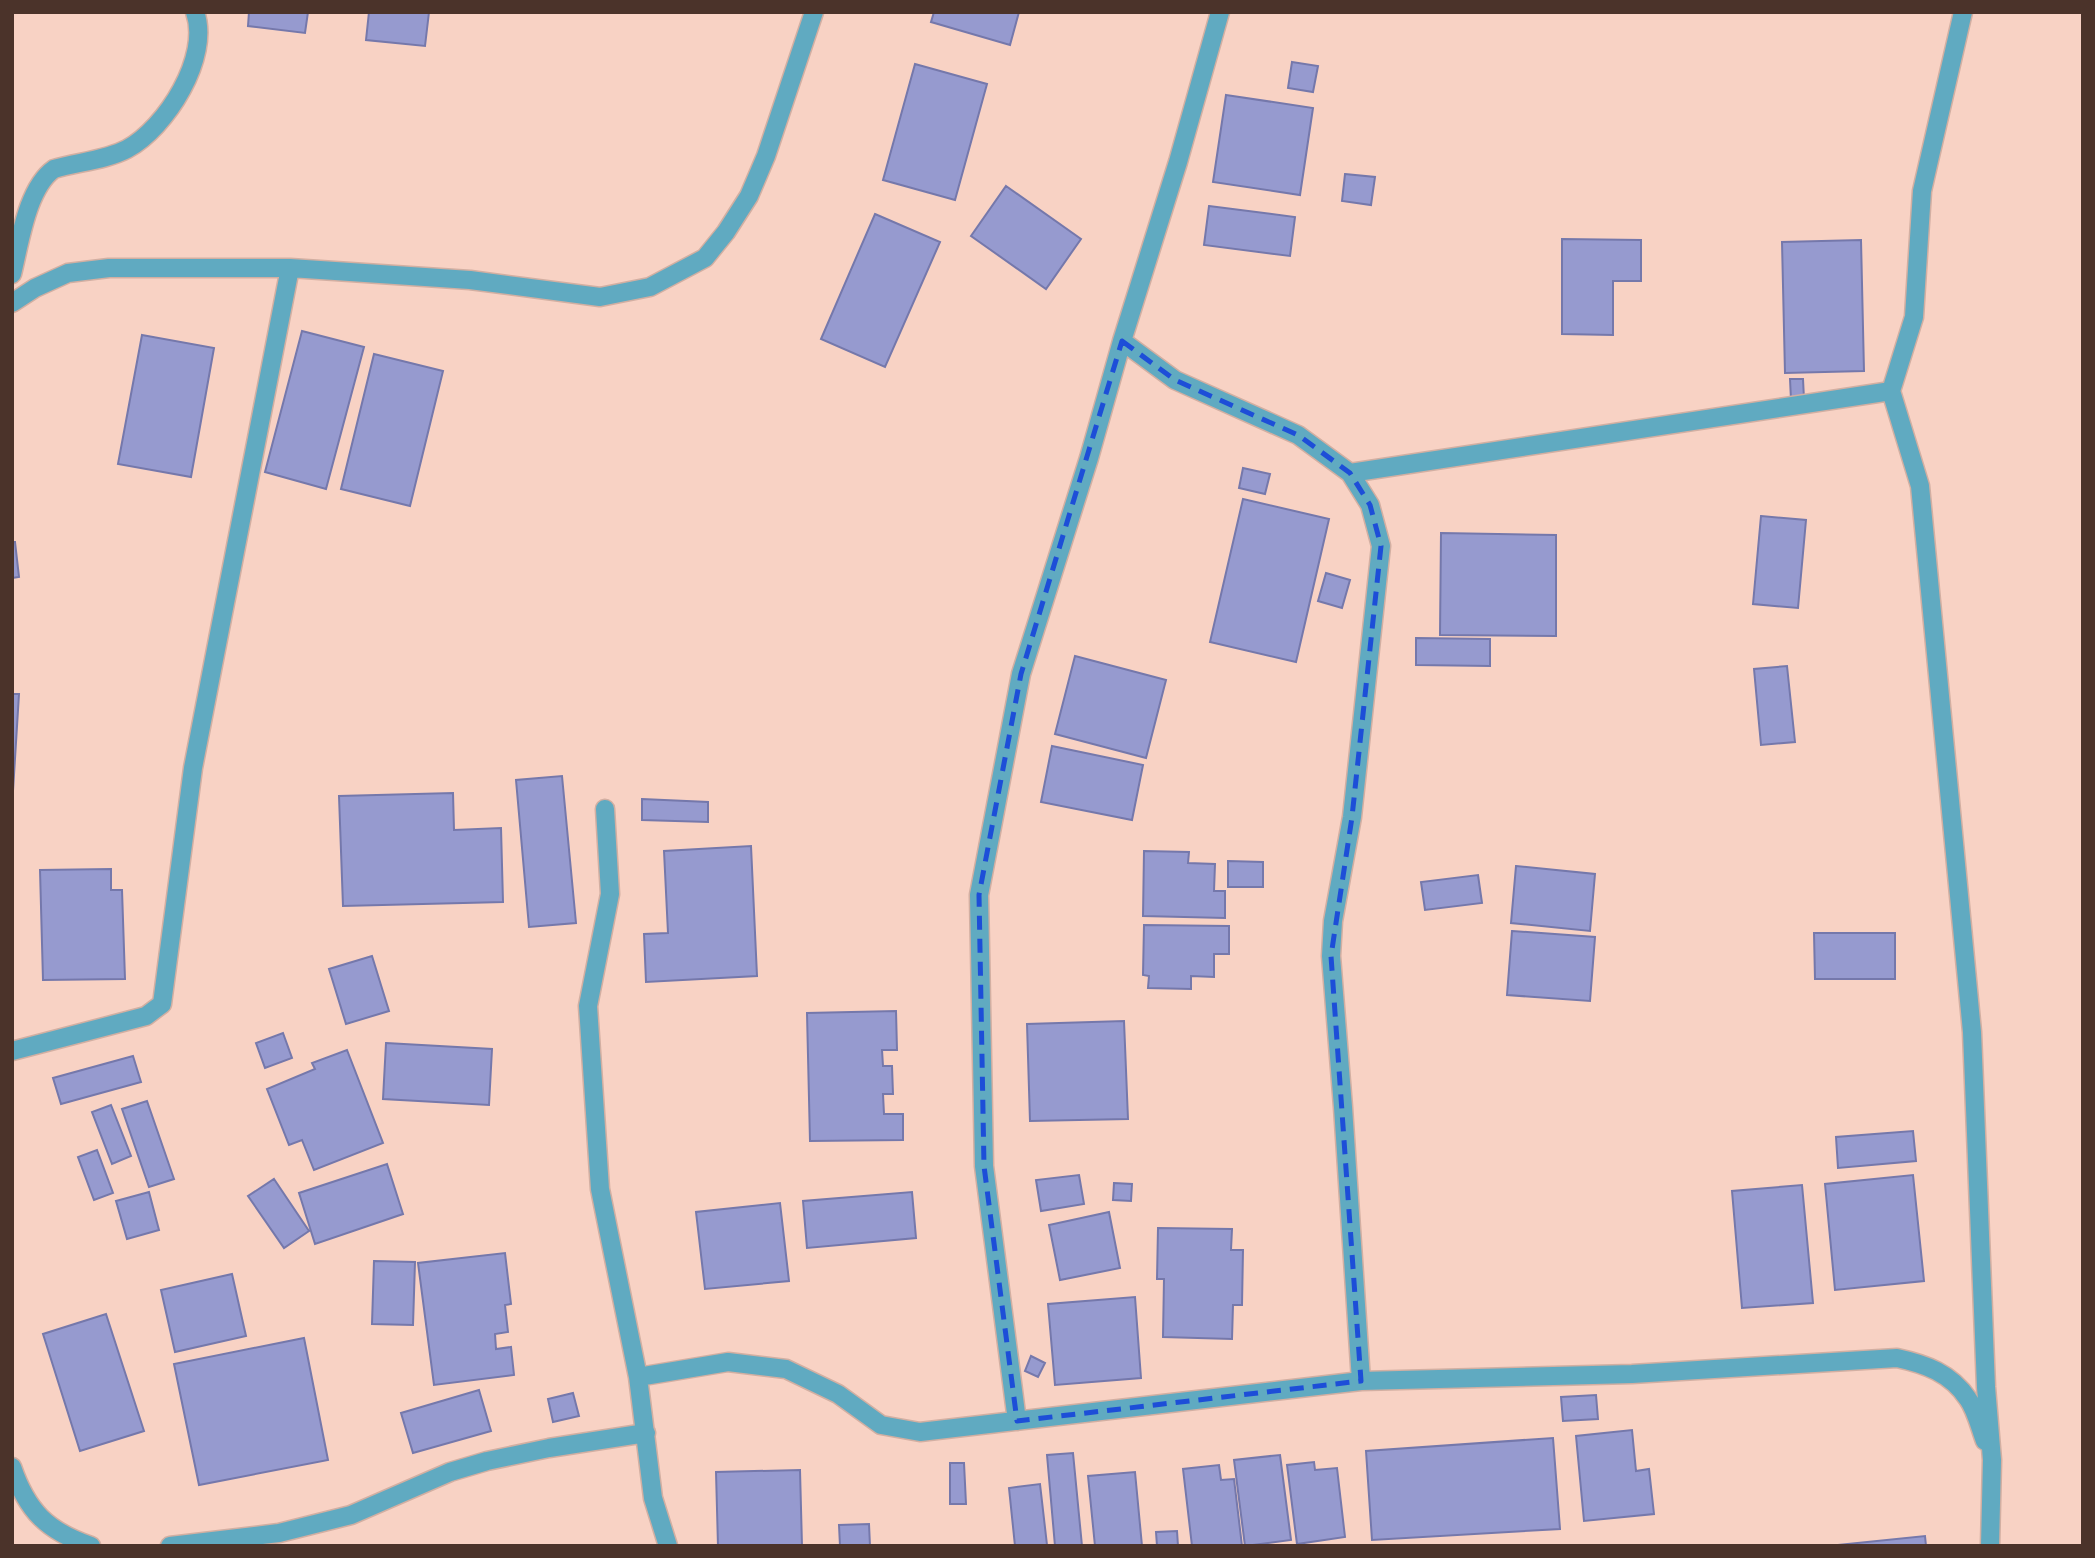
<svg xmlns="http://www.w3.org/2000/svg" width="2095" height="1558" viewBox="0 0 2095 1558" font-family="Spectral,serif">
	<style>
		.building { fill: #969acf; stroke: #7578ab; stroke-width: 2 }
		.lines { fill: none; stroke-linecap: round; stroke-linejoin: round }
		.minor-casing { stroke: #d2afa2; stroke-width: 21 }
		.minor { stroke: #60aac1; stroke-width: 18 }
		.marked { fill: none; stroke: #1d4ed8; stroke-width: 5; stroke-dasharray: 14 9; stroke-linejoin: round }
	</style>
	<rect width="100%" height="100%" fill="#f8d2c4"/>
	<path class="building" d="M249,12H308L305,33L248,26Z
		M369,12H429L425,46L366,40Z
		M934,12H1019L1010,45L931,22Z
		M1292,62L1318,66L1313,92L1288,88Z
		M915,64L987,84L955,200L883,180Z
		M1226,95L1313,108L1300,195L1213,182Z
		M1345,174L1375,177L1371,205L1342,201Z
		M1006,186L1081,239L1046,289L971,236Z
		M1209,206L1295,217L1290,256L1204,245Z
		M875,214L940,242L885,367L821,339Z
		M1562,239L1641,240V281H1613V335L1562,334Z
		M1861,240L1864,371L1785,373L1782,242Z
		M302,331L364,347L326,489L265,472Z
		M142,335L214,348L191,477L118,464Z
		M374,354L443,371L410,506L341,489Z
		M1790,379H1803L1804,399L1791,400Z
		M1243,468L1270,474L1265,494L1239,488Z
		M1243,499L1329,519L1296,662L1210,642Z
		M1761,516L1806,520L1798,608L1753,604Z
		M1441,533L1556,535V636L1440,635Z
		M12,542H15L19,577L12,578Z
		M1326,573L1350,580L1342,608L1318,601Z
		M1416,638L1490,639V666L1416,665Z
		M1075,656L1166,680L1146,758L1055,734Z
		M1787,666L1795,742L1761,745L1754,669Z
		M12,694H19L12,807Z
		M1052,746L1143,765L1132,820L1041,802Z
		M562,776L576,923L529,927L516,780Z
		M453,793L454,830L501,828L503,902L343,906L339,796Z
		M642,799L708,802V822L642,820Z
		M751,846L757,976L646,982L644,934L668,933L664,851Z
		M1144,851L1189,852L1188,863L1215,864L1214,891H1225V918L1143,916Z
		M1228,861L1263,862V887H1228Z
		M1516,866L1595,874L1590,931L1511,923Z
		M111,869V890H122L125,979L43,980L40,870Z
		M1478,875L1482,903L1425,910L1421,882Z
		M1144,925L1229,926V954H1214V977L1191,976V989L1148,988L1149,976L1143,975Z
		M1512,931L1595,937L1590,1001L1507,995Z
		M1814,933H1895V979H1815Z
		M372,956L389,1011L346,1024L329,969Z
		M896,1011L897,1050H882L883,1066H892L893,1094H883L884,1114H903V1140L810,1141L807,1013Z
		M1124,1021L1128,1119L1030,1121L1027,1024Z
		M283,1033L292,1058L265,1068L256,1043Z
		M386,1043L492,1049L489,1105L383,1099Z
		M347,1050L383,1143L314,1170L302,1140L289,1145L267,1089L315,1069L312,1063Z
		M133,1056L141,1082L61,1104L53,1078Z
		M147,1101L174,1179L149,1187L122,1109Z
		M111,1105L131,1156L112,1164L92,1112Z
		M1913,1131L1916,1161L1838,1168L1836,1137Z
		M97,1150L113,1193L94,1200L78,1157Z
		M387,1164L403,1214L315,1244L299,1193Z
		M1079,1175L1084,1204L1041,1211L1036,1180Z
		M1913,1175L1924,1281L1835,1290L1825,1184Z
		M274,1179L309,1231L284,1248L248,1196Z
		M1114,1183L1132,1184L1131,1201L1113,1200Z
		M1802,1185L1813,1303L1742,1308L1732,1191Z
		M149,1192L159,1230L127,1239L116,1201Z
		M912,1192L916,1238L807,1248L803,1201Z
		M780,1203L789,1281L705,1289L696,1212Z
		M1109,1212L1120,1268L1060,1280L1049,1225Z
		M1158,1228L1232,1229L1231,1250H1243L1242,1305H1233L1232,1339L1163,1337L1164,1279H1157Z
		M505,1253L511,1304L505,1305L508,1332L495,1334L496,1349L511,1347L514,1375L434,1385L418,1263Z
		M374,1261L415,1262L413,1325L372,1324Z
		M232,1274L246,1336L175,1352L161,1290Z
		M1135,1297L1141,1378L1055,1385L1048,1304Z
		M106,1314L144,1431L80,1451L43,1334Z
		M304,1338L328,1460L199,1485L174,1364Z
		M1031,1356L1045,1363L1038,1377L1025,1371Z
		M479,1390L491,1431L413,1453L401,1413Z
		M573,1393L579,1416L553,1422L548,1399Z
		M1596,1395L1598,1419L1563,1421L1561,1397Z
		M1632,1430L1636,1471L1649,1469L1654,1514L1584,1521L1576,1436Z
		M1553,1438L1560,1529L1372,1540L1366,1451Z
		M1073,1453L1082,1546H1055L1047,1455Z
		M1280,1455L1291,1540L1245,1546L1234,1460Z
		M1314,1462L1315,1470L1337,1468L1345,1537L1297,1544L1287,1465Z
		M950,1463H964L966,1504H950Z
		M1219,1465L1221,1480L1234,1479L1242,1546H1192L1183,1469Z
		M800,1470L802,1546H718L716,1472Z
		M1135,1472L1142,1546H1095L1088,1476Z
		M1040,1484L1047,1545L1015,1546L1009,1488Z
		M869,1524L870,1546H840L839,1525Z
		M1177,1531L1178,1546H1157L1156,1532Z
		M1925,1536L1926,1546H1828Z"/>
	<g class="lines">
		<defs>
			<path id="minor" d="M1963,12L1922,191L1914,317L1891,391L1920,486L1972,1032L1986,1387L1992,1460L1990,1546
				M12,274C20,242 27,188 54,169C78,162 106,160 127,149C166,128 211,57 195,12
				M12,303L35,288L68,273L109,268H290L470,280L600,297L650,287L705,258L726,232L749,196L766,156L814,12
				M1122,341L1178,162L1220,12
				M1350,473L1891,391
				M605,809L610,894L588,1006L600,1189L638,1377L653,1498L668,1546
				M12,1051L146,1016L162,1004L193,768L290,268
				M638,1377L728,1362L786,1369L838,1394L881,1425L920,1432L1361,1381L1632,1374L1897,1358C1925,1364 1951,1373 1968,1399C1976,1410 1980,1428 1985,1441
				M1017,1421L984,1166L979,895L1021,674L1089,458L1122,341L1175,380L1298,435L1350,473L1370,505L1381,546L1352,817L1333,921L1331,956L1343,1107L1361,1381
				M12,1467C27,1511 47,1531 91,1546
				M170,1546L279,1533L351,1515L450,1472L487,1461L549,1448L646,1433"/>
		</defs>
		<use href="#minor" class="minor-casing"/>
		<use href="#minor" class="minor"/>
	</g>
	<path class="marked" d="M1122,341L1175,380L1298,435L1350,473L1370,505L1381,546L1352,817L1331,956L1361,1381L1017,1421L984,1166L979,895L1021,674Z"/>
	<rect width="2095" height="1558" fill="none" stroke="#4b332a" stroke-width="28"/>
</svg>
